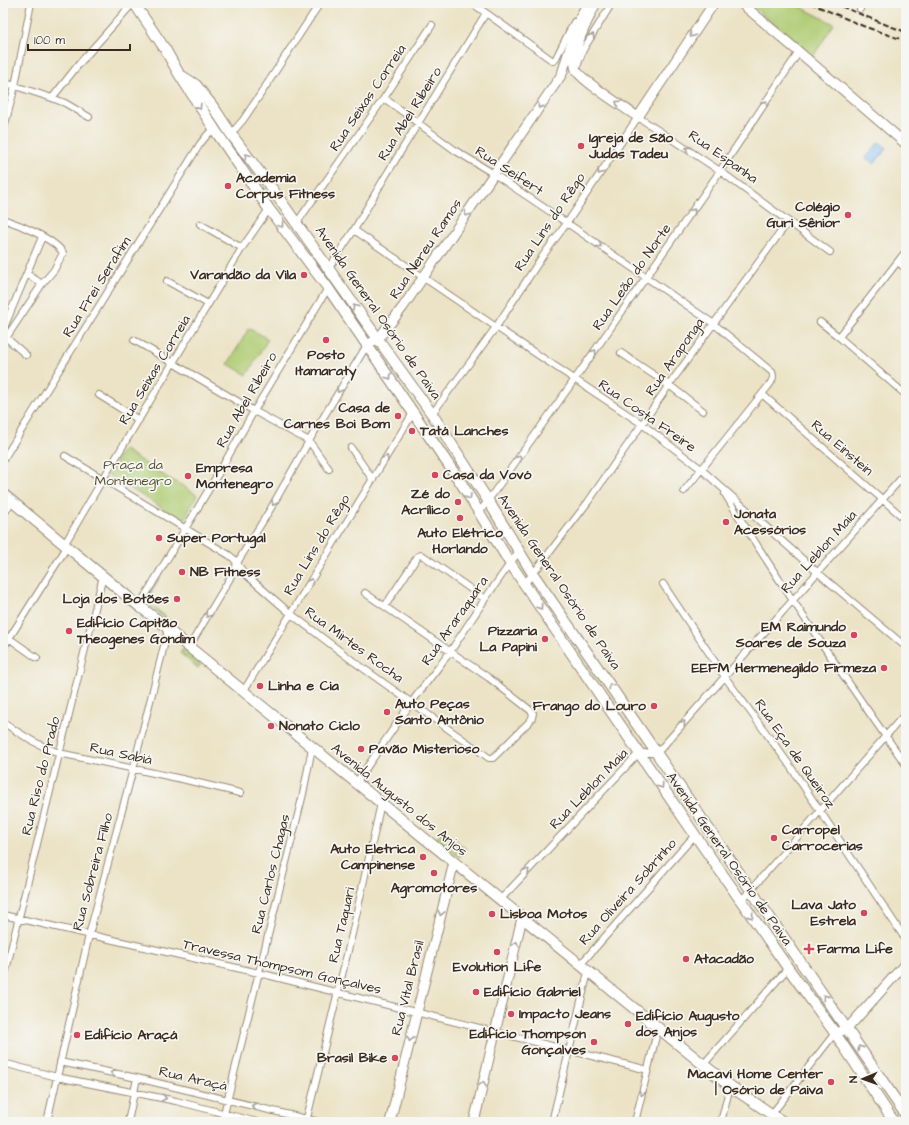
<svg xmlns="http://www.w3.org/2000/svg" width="909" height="1125" viewBox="0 0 909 1125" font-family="'Architects Daughter',sans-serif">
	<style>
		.green { fill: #afcc73; stroke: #757b48 }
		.water { fill: #81bdf4; stroke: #5e7489 }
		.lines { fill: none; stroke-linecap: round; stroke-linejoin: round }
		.street-casing { stroke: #948672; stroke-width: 8 }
		.secondary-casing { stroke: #948672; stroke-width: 11 }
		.primary-casing { stroke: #948672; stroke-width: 12 }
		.street { stroke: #fff; stroke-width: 6 }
		.secondary { stroke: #fff; stroke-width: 9 }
		.primary { stroke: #fff; stroke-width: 10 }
		.rail { stroke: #3b2a1e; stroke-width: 2; stroke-dasharray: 6 3; stroke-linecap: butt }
		.oneway { stroke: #a79f9a }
		.poi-dot { fill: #d1495b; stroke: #f6f6f2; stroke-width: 1.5 }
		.labels { text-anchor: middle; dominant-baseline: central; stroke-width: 3.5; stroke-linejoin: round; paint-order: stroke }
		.street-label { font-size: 14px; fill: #3b2a1e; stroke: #f6f6f2 }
		.poi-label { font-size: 14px; font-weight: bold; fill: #3b2a1e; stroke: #f6f6f2; text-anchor: start }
		.park-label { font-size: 14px; fill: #585233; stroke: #f6f6f2 }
	</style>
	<rect width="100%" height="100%" fill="#f6f6f2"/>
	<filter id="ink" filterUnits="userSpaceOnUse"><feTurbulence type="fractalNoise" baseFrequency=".025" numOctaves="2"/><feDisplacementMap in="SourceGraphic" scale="8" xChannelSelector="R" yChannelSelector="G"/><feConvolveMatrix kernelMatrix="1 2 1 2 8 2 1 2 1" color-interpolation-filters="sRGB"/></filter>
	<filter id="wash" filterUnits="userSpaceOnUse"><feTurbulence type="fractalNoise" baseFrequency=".012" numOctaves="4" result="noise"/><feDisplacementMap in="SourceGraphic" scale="16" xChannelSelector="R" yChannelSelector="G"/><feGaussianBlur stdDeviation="0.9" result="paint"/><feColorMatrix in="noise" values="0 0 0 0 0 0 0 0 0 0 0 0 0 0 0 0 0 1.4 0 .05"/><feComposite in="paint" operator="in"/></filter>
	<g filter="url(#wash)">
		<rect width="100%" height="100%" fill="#ece3c6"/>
		<path class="green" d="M749,3H793L834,24L812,58Z
			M249,328L268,339L247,375L228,364Z
			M123,449L168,478L187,488V489L197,495L184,521L108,475Z
			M159,576L160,577L147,601L176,626L175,627L144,601Z
			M183,649L201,664L198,668L180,653Z
			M443,830L466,849L459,857L436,839Z"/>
		<path class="water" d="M879,142L887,148L874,164L866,158Z"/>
	</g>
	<g filter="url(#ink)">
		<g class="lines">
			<defs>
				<path id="street" d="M472,3L553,61L555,60L574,22
					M860,9L862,3
					M577,67L583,50L612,3
					M3,82L52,98L65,103L89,117
					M52,98L79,64L133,3
					M384,98L456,151L494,174L567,223L714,324L772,372C776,380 767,387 762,394L684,491
					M3,132L15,86L31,3
					M231,134L243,120L258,98L320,3
					M3,219C18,224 55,239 63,253L54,270L42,284L6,338
					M200,224L242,248
					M296,224L384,98L432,25
					M354,230L496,327L642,424L701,469L817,572L906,647
					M898,262L906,269
					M329,268L354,230L385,177L486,13
					M27,274L42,284
					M167,281L208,304
					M820,322L839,337L906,395
					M3,330L42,237
					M3,335L26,355
					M839,337L906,251
					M134,340L254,411L309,441L329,469
					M621,353L669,385L703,411
					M762,394L906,520
					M99,395L139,420
					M432,414L496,327L542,257L567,223L638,117L720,171L830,252
					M351,448L373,480
					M65,456L229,555L234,559L244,573L291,614L353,661L489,758H493L530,721L532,718L533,713L530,710L489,678L365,593
					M3,460L200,144L208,134L215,130
					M725,494C781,586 843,676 906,765
					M479,513L575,379L720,171L799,52
					M3,515L12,501
					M64,545L103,479L242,248L269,209
					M524,584L533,574L588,502L669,385L788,222
					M663,584L725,677L788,763L906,940
					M139,606L218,474L254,411L328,288
					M385,606L418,556L421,555L425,557L485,599
					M3,634L37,658
					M189,647L229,580L237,563L271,508L309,441L367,345
					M3,648L67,547
					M243,692L413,413
					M3,722C22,736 37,745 59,753L182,779L240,793
					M356,783L411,703L450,652L485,599L519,551
					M500,900L639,753H657L906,473
					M741,901L906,713
					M3,915L259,973L648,1070
					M580,965L695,835
					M3,982L103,576
					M60,1062L137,1078L319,1122
					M3,1063L57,1077L176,1101L257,1122
					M703,1065L788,968
					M771,1115L835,1033
					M47,1122L89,935L133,769L168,630
					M128,1122L137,1078
					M222,1122L303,794L312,748
					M306,1122L352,934L381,803
					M552,1122L588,972
					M635,1122L658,1028
					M721,1122L730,1086"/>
				<path id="secondary" d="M596,3C589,18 569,54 576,70C582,81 625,108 638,117L714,3
					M741,3L799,52L906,144
					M367,345L378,339L403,307L562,74L576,27L587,3
					M835,1033L847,1029L906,963
					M390,1122L454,862
					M474,1122L522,918"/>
				<path id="primary" d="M134,3L165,49L179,74L215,130L269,209L328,288L367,345L463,486L510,563L695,835L788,968L835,1033L894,1122
					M182,76L196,85L214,108L231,134L273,190L378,339L432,414L489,502L533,574L906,1115
					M3,494L139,606L167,627L168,630L715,1074L730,1086L783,1122"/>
			</defs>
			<use href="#street" class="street-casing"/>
			<use href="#secondary" class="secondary-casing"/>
			<use href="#primary" class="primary-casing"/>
			<use href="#street" class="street"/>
			<use href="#secondary" class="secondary"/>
			<use href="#primary" class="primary"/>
			<path class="rail" d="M810,3L863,26L906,41
				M833,3L887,25L906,32"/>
		</g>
		<defs><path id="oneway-chevron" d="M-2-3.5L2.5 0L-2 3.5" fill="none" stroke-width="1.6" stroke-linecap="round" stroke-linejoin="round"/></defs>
		<g class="oneway">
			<use href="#oneway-chevron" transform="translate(692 35) rotate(124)"/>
			<use href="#oneway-chevron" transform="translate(592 36) rotate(-58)"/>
			<use href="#oneway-chevron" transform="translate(618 103) rotate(-145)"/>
			<use href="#oneway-chevron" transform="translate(765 103) rotate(-56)"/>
			<use href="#oneway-chevron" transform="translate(540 106) rotate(124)"/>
			<use href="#oneway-chevron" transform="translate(199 107) rotate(57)"/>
			<use href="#oneway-chevron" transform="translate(688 149) rotate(-147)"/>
			<use href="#oneway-chevron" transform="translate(247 156) rotate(-127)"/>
			<use href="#oneway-chevron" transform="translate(600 172) rotate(124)"/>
			<use href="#oneway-chevron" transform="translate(693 211) rotate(-55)"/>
			<use href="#oneway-chevron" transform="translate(467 214) rotate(124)"/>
			<use href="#oneway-chevron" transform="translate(281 225) rotate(54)"/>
			<use href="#oneway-chevron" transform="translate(599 245) rotate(34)"/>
			<use href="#oneway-chevron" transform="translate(355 307) rotate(-124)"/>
			<use href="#oneway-chevron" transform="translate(594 352) rotate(-55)"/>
			<use href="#oneway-chevron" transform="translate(389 377) rotate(56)"/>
			<use href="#oneway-chevron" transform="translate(339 390) rotate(121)"/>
			<use href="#oneway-chevron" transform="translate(386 458) rotate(-59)"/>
			<use href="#oneway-chevron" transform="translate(519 458) rotate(-54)"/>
			<use href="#oneway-chevron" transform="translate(469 497) rotate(59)"/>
			<use href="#oneway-chevron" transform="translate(274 503) rotate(120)"/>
			<use href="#oneway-chevron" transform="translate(311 581) rotate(-59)"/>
			<use href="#oneway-chevron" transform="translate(540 607) rotate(56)"/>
			<use href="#oneway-chevron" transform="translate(208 615) rotate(122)"/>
			<use href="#oneway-chevron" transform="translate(611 686) rotate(-125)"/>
			<use href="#oneway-chevron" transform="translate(683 723) rotate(-48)"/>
			<use href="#oneway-chevron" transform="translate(661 786) rotate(56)"/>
			<use href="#oneway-chevron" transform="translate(527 871) rotate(-46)"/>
			<use href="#oneway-chevron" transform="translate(441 913) rotate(104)"/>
			<use href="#oneway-chevron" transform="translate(751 916) rotate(55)"/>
			<use href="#oneway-chevron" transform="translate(516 944) rotate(-77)"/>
			<use href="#oneway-chevron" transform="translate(825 997) rotate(-125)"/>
			<use href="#oneway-chevron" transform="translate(410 1039) rotate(103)"/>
			<use href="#oneway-chevron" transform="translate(860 1048) rotate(-125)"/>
			<use href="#oneway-chevron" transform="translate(113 1073) rotate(-168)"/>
			<use href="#oneway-chevron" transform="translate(483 1084) rotate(-77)"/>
			<use href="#oneway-chevron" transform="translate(642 1093) rotate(104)"/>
			<use href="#oneway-chevron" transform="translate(164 1098) rotate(12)"/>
			<use href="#oneway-chevron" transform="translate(254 1106) rotate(-166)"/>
		</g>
	</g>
	<g class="poi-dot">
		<circle cx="581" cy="146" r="4"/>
		<circle cx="228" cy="186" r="4"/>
		<circle cx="848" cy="215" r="4"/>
		<circle cx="304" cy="275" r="4"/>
		<circle cx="326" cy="340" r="4"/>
		<circle cx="398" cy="416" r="4"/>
		<circle cx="412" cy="431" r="4"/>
		<circle cx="435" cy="475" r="4"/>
		<circle cx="188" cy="476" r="4"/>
		<circle cx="458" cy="502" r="4"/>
		<circle cx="460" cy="518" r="4"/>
		<circle cx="726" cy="522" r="4"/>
		<circle cx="159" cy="538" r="4"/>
		<circle cx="182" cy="572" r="4"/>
		<circle cx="177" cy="599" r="4"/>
		<circle cx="69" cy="631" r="4"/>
		<circle cx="854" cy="635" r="4"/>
		<circle cx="545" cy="639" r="4"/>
		<circle cx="884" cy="668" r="4"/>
		<circle cx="260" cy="686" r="4"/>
		<circle cx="654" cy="706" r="4"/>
		<circle cx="387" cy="712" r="4"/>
		<circle cx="271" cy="726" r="4"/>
		<circle cx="361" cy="749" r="4"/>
		<circle cx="774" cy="838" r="4"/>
		<circle cx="423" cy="857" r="4"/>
		<circle cx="434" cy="873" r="4"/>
		<circle cx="864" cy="913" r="4"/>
		<circle cx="492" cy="914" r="4"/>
		<path d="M807 943h4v4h4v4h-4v4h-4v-4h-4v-4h4z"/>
		<circle cx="497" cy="952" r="4"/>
		<circle cx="686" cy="959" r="4"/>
		<circle cx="476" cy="992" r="4"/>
		<circle cx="511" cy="1014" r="4"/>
		<circle cx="628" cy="1024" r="4"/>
		<circle cx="77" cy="1035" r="4"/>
		<circle cx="594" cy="1042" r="4"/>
		<circle cx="395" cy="1058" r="4"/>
		<circle cx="831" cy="1082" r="4"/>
	</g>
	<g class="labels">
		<g class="street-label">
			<text transform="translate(368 98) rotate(-56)">Rua Seixas Correia</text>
			<text transform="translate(410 114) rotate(-58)">Rua Abel Ribeiro</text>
			<text transform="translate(723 157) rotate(35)">Rua Espanha</text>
			<text transform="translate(509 171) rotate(33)">Rua Seifert</text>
			<text transform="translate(550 222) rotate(-56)">Rua Lins do Rêgo</text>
			<text transform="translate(426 249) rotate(-56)">Rua Nereu Ramos</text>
			<text transform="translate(632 277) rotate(-55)">Rua Leão do Norte</text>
			<text transform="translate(97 287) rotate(-58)">Rua Frei Serafim</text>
			<text transform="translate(378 313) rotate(55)">Avenida General Osório de Paiva</text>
			<text transform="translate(675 357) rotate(-55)">Rua Araponga</text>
			<text transform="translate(155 370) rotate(-59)">Rua Seixas Correia</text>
			<text transform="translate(247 400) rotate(-60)">Rua Abel Ribeiro</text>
			<text transform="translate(647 416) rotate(35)">Rua Costa Freire</text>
			<text transform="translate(842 448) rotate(41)">Rua Einstein</text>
			<text transform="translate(317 545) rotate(-59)">Rua Lins do Rêgo</text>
			<text transform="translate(819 552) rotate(-48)">Rua Leblon Maia</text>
			<text transform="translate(559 582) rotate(56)">Avenida General Osório de Paiva</text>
			<text transform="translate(455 621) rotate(-55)">Rua Araraquara</text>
			<text transform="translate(354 645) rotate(36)">Rua Mirtes Rocha</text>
			<text transform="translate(121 754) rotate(12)">Rua Sabiá</text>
			<text transform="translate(795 754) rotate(55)">Rua Eça de Queiroz</text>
			<text transform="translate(41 776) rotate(-76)">Rua Riso do Prado</text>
			<text transform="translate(589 789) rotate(-46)">Rua Leblon Maia</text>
			<text transform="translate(399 800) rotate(39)">Avenida Augusto dos Anjos</text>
			<text transform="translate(729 859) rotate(55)">Avenida General Osório de Paiva</text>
			<text transform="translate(93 872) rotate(-75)">Rua Sobreira Filho</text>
			<text transform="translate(271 874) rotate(-76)">Rua Carlos Chagas</text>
			<text transform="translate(628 892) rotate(-48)">Rua Oliveira Sobrinho</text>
			<text transform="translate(342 925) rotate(-77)">Rua Taquari</text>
			<text transform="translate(282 967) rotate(13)">Travessa Thompsom Gonçalves</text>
			<text transform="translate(408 988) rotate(-76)">Rua Vital Brasil</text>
			<text transform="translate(193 1079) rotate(13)">Rua Araçá</text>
		</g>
		<g class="poi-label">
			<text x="589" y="138">Igreja de São<tspan x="589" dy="16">Judas Tadeu</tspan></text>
			<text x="236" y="178">Academia<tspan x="236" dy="16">Corpus Fitness</tspan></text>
			<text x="840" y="207" text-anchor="end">Colégio<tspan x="840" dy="16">Guri Sênior</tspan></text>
			<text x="296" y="275" text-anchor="end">Varandão da Vila</text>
			<text x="326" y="355" text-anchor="middle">Posto<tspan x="326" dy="16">Itamaraty</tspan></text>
			<text x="390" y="408" text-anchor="end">Casa de<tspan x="390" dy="16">Carnes Boi Bom</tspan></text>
			<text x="420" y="431">Tatá Lanches</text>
			<text x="196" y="468">Empresa<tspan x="196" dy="16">Montenegro</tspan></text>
			<text x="443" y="475">Casa da Vovó</text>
			<text x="450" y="494" text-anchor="end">Zé do<tspan x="450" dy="16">Acrílico</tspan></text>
			<text x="734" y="514">Jonata<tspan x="734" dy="16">Acessórios</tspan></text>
			<text x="460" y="533" text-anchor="middle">Auto Elétrico<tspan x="460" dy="16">Horlando</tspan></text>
			<text x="167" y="538">Super Portugal</text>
			<text x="190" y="572">NB Fitness</text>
			<text x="169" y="599" text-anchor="end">Loja dos Botões</text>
			<text x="77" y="623">Edifício Capitão<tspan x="77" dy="16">Theogenes Gondim</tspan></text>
			<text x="846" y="627" text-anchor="end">EM Raimundo<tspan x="846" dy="16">Soares de Souza</tspan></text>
			<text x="537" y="631" text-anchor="end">Pizzaria<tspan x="537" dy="16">La Papini</tspan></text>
			<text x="876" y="668" text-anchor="end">EEFM Hermenegildo Firmeza</text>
			<text x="268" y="686">Linha e Cia</text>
			<text x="395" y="704">Auto Peças<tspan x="395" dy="16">Santo Antônio</tspan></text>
			<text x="646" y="706" text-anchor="end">Frango do Louro</text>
			<text x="279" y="726">Nonato Ciclo</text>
			<text x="369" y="749">Pavão Misterioso</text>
			<text x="782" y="830">Carropel<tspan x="782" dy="16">Carrocerias</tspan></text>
			<text x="415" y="849" text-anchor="end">Auto Eletrica<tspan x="415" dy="16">Campinense</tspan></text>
			<text x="434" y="888" text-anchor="middle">Agromotores</text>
			<text x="856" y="905" text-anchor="end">Lava Jato<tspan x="856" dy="16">Estrela</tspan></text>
			<text x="500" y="914">Lisboa Motos</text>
			<text x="817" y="949">Farma Life</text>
			<text x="694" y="959">Atacadão</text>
			<text x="497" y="967" text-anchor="middle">Evolution Life</text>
			<text x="484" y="992">Edifício Gabriel</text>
			<text x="519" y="1014">Impacto Jeans</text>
			<text x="636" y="1016">Edifício Augusto<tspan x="636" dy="16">dos Anjos</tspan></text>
			<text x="586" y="1034" text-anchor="end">Edifício Thompson<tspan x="586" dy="16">Gonçalves</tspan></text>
			<text x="85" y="1035">Edifício Araçá</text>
			<text x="387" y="1058" text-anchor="end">Brasil Bike</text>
			<text x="823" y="1074" text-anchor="end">Macavi Home Center<tspan x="823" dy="16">| Osório de Paiva</tspan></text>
		</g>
		<g class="park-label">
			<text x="133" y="465">Praça da<tspan x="133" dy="16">Montenegro</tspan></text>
		</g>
	</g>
	<rect width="909" height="1125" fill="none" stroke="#f6f6f2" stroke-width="16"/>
	<g transform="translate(863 1079) rotate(268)" stroke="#f6f6f2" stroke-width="3" paint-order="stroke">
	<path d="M0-3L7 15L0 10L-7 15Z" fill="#3b2a1e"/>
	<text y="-6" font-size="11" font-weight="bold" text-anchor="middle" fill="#3b2a1e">N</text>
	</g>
	<path d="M28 44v6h102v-6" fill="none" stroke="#3b2a1e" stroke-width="2"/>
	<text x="34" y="44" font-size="12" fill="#3b2a1e" stroke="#f6f6f2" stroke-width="3" paint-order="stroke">100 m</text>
</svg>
